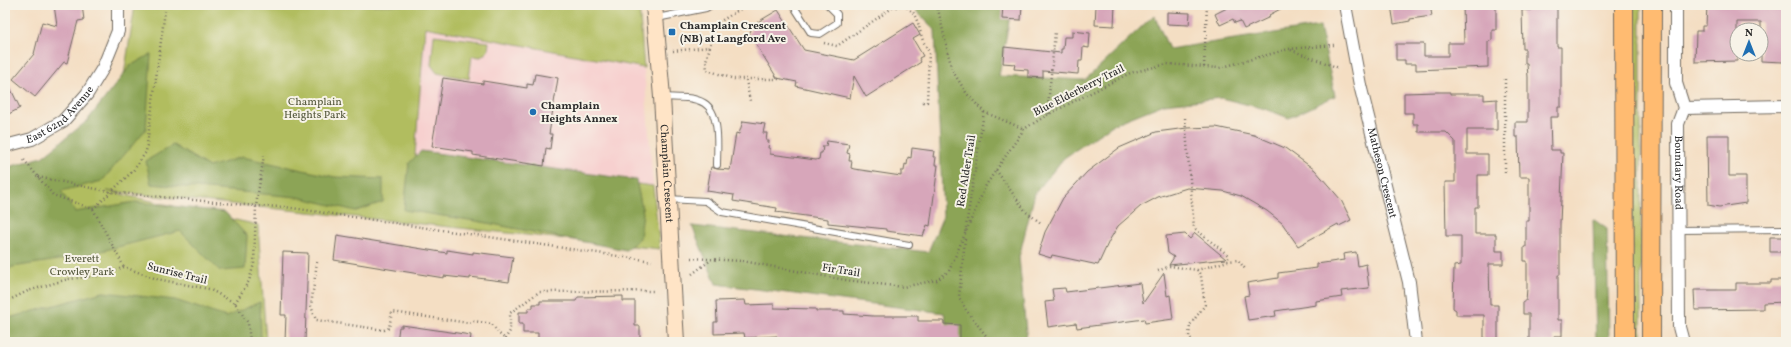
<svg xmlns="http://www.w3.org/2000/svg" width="1791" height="347" viewBox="0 0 1791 347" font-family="Vollkorn,serif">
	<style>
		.built { fill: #f7d0cf }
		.green { fill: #b1bd5f; stroke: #6e7445 }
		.forest { fill: #8ca456; stroke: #5c6840 }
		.building { fill: #d7a6ba }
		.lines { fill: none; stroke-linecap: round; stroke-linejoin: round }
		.lane-casing { stroke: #716a60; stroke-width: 8 }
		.street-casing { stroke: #716a60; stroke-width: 14 }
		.secondary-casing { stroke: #716a60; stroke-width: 18 }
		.primary-casing { stroke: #716a60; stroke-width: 20 }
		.path { stroke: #716a60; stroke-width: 2.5; stroke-dasharray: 1 3; stroke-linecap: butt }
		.lane { stroke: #fff; stroke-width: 6 }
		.street { stroke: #fff; stroke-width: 12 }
		.secondary { stroke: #ffe4c6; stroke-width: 16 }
		.primary { stroke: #ffbb71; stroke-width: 18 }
		.poi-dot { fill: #1f6fb2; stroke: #f7f3e8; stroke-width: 1.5 }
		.labels { text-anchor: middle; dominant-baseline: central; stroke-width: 4; stroke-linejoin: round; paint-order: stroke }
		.poi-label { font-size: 11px; font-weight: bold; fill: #2b2b2b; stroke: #f7f3e8; text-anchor: start }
		.street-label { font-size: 11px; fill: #2b2b2b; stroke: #f7f3e8 }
		.park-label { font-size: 11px; fill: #53573b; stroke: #f7f3e8 }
	</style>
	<rect width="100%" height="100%" fill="#f7f3e8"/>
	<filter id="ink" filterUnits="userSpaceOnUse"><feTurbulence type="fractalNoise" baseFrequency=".025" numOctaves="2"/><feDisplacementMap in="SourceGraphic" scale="8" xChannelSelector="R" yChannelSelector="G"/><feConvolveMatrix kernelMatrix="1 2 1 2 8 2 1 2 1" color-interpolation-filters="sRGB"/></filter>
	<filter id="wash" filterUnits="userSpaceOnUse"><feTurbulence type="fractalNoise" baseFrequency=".012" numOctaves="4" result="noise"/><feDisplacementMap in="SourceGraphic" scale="16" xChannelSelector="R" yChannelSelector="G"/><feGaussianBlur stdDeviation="0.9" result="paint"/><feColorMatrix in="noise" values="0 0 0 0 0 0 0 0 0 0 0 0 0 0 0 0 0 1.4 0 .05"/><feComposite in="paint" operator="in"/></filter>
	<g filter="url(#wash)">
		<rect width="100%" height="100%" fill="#f4dec3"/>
		<path class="built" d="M425,27L644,68L653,186L415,155Z"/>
		<path class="green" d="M135,5H639L644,68L425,27L415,155L653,186L660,249L107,191L258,225L266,342H5V256L35,177L122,88Z
			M1631,5H1641V342H1632Z
			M434,35L489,42L488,51L481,57L472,56L469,79L437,73L431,65Z"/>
		<path class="forest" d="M910,5H1012L999,76L1085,80L1154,15L1169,49L1320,26L1335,96L1289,118L1265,109L1221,98L1164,104L1114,124L1064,158L1035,193L1019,257L1027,342H950L944,313L716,284L692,226L928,252L943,216L935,30Z
			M151,54L146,129L102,181L61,191L75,212L135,202L225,212L247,236L245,269L220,271L180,231L78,257L12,267L5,273V168L42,157L87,121L130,66Z
			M173,145L209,167L242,157L335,177L383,179V202L356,211L298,197L151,184L146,161Z
			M421,151L636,180L643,213L640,238L626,250L482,222L404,210L409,163Z
			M1593,219L1607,229L1609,342H1596Z
			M103,292L175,300L226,317L260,302L261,342H5V319Z"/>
		<g id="blocks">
			<path class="building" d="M54,5H82L84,20L78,21L67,63L64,62L35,97L13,79L34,54L42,22L57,26Z
				M1003,5H1022L1021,20L1002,19Z
				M1096,5H1115L1114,26L1095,25Z
				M1233,5H1288L1269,15L1270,17L1244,29L1240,21L1235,23L1233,19L1220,25L1215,14Z
				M1391,5H1430L1432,16L1410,19V21L1394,24Z
				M1463,5H1496V30H1492V40L1488,42V67L1416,70V64H1405V60H1396V44H1424V56H1448V43H1464Z
				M1532,5H1557V47H1561V107H1558V117H1550L1551,150H1560V153H1563L1560,223V275H1558V320H1562V336H1554V342H1529V314H1523V301H1526L1527,288V261H1524V247H1526V221H1529V177H1519L1518,137H1515V122H1528V77L1527,64H1525V49H1523L1522,10H1532Z
				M1707,5H1785L1786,59H1784L1783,62L1761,61V22H1737V61L1695,62L1696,31H1702V26H1706Z
				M778,10L804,50L854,60L913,23L920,35L913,39L923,56L919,58L921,62L866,97L854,76L850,98L796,86L797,82L777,78L749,33L751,31L750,29L756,23Z
				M1167,12L1190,13L1189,25L1167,24Z
				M1072,31L1090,33L1089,48L1083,47L1082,61H1079L1078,74L1043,71V78L1028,77V70L1014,69L1015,64L1003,63L1004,47L1061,53V49H1063L1064,37H1072Z
				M535,74L558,78L549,134H552L550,149L546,148L544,166L473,155V152L432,146L443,78L483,84V81L527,88V84L533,85Z
				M5,77L20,108L5,116Z
				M1437,92H1450V94H1484V100L1497,99V130H1467V154H1488V175H1478V207H1475V234H1496V251H1503V264H1489L1490,305H1498V342H1484V315H1456V310L1453,308L1454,266L1461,265V236H1446L1445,182H1455V141L1446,132H1418V124H1413V113H1404V93Z
				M743,121L765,124L763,133H767L766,141H769L768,148H770V154L816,160L819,159L820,153H822L823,146H826L827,141L849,144L847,153L850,154L849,161H852L851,168L854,169L901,176V171H904L905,164L907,165L908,157L911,158L912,148L934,151L933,157H936L935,165H938L930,226L927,225L923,236L886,231V229L828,223V219L776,212L777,208L733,201L734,195L707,191L711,167L717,169L730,170L736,133L739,134Z
				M1216,127L1254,135L1285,148L1315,170L1341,200L1351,220L1339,226L1338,224L1298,246L1282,223L1267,211L1241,196L1223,191L1187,188L1158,197L1141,206L1118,226L1109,241L1098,265L1052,255L1051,258L1038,254L1045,232L1063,198L1087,172L1119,148L1156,132L1187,128Z
				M1707,135H1729V176H1746V203L1719,207L1708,205Z
				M1195,233L1226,259L1169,265L1174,257L1168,253L1166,236L1185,234L1190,239Z
				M337,235L447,253V250L473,254V252L513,257L509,282L470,277V279L444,276V278L334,260Z
				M1770,237H1786V252H1770Z
				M283,252L308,253L305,342H285L286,315H281Z
				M1356,252L1358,266L1366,264L1369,288L1341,291L1342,297L1316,301V305L1275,311L1276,316L1248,320L1244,296L1249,295L1247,283L1278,278V273L1317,268V264L1344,260L1343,254Z
				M1164,273L1167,296L1170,295L1173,319L1145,323L1144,319L1077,328L1076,323L1048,327L1045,302L1054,301L1052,289L1065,288L1066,292L1140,283L1143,303Z
				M1771,280H1786V302L1763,303V309L1695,310L1694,290H1736V283H1771Z
				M623,296V301H635V326H640V341L538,342V333H523V324H519V312H528V308H533V304H540V301H576L578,297Z
				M745,300L746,305L774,304V308L816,309V311H844V314L873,316H918V321H944V324L960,325V342H821L777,340V336L745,338L744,333L714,334V322H717L716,301Z
				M402,325L471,335L470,342H397L399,327H402Z"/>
		</g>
	</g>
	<g filter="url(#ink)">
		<use href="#blocks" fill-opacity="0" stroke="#716a60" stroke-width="1"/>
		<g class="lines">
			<defs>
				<path id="lane" d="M793,5L811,33L820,34L837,23V14L828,5
					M657,18L706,8L711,5
					M663,97C676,98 692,96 704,103C721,113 717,148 717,165
					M667,199L706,201L722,212L909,245
					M1679,230L1786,229"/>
				<g id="street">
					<path id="s1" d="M1345,5L1360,85L1409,282L1416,342"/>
					<path id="s2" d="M1676,5V83L1684,108L1678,124L1679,327L1683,342"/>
					<path d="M1684,108L1786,106"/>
					<path id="s3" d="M5,146L32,139L63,121L87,94L103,68L118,31V5"/>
				</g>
				<g id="secondary">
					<path id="s4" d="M654,5L662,97L676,342"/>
				</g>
				<path id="primary" d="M1624,5L1625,342
					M1651,342L1652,5"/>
			</defs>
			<use href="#lane" class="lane-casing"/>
			<use href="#street" class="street-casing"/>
			<use href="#secondary" class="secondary-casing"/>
			<use href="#primary" class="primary-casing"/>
			<path class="path" d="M747,5L716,24L706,61L707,70L734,79H782
				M937,5L952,70L967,94L984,112L965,233
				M824,43L837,46L892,8L899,6H905L913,12L918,23L923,41L929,52L927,102H922
				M1291,50L1339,68
				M673,51L709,47
				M1204,67L1207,5
				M746,80L750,101
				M984,112L1024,129
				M1049,114L1048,106L1055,32
				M1185,118L1194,228L1228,255V261
				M24,160L53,195L93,209L124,267
				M996,170L1026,212L1041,223
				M1505,172V78
				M38,177L111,192L256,206L285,207L652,261
				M93,209L133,171L146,152L165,11
				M965,239L959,297L966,310L991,342
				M691,258L742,261L846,280L903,287L937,280L949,271L986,185L1024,129L1049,114L1130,73L1167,64L1219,68L1289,49L1334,45
				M317,262L311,306L316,320L384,330L389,328L392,312L469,323L474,321L492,324L498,333L509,342
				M1158,271L1170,266L1197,270L1228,261L1238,260L1246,270
				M692,274L711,260
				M5,302L28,291L68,279L106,275L124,267L157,279L209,289L235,303L248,323L250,342
				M235,303L249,281L254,264L256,206L264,155
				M505,339L510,331V313L539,292L654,291
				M1194,342L1189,337L1190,325L1205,305L1201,276L1197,270"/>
			<use href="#lane" class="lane"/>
			<use href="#street" class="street"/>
			<use href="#secondary" class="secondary"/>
			<use href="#primary" class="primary"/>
		</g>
	</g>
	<g class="poi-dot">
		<rect x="668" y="28" width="8" height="8" rx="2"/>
		<circle cx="533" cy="112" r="4"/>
	</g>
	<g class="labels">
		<g class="poi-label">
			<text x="680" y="26">Champlain Crescent<tspan x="680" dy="13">(NB) at Langford Ave</tspan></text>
			<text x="541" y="106">Champlain<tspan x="541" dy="13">Heights Annex</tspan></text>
		</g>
		<g class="street-label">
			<text transform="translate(1079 91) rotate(-27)">Blue Elderberry Trail</text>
			<text stroke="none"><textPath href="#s3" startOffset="65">East 62nd Avenue</textPath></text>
			<text transform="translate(967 171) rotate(-81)">Red Alder Trail</text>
			<text stroke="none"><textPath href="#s2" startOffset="170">Boundary Road</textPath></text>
			<text stroke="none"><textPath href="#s4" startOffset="169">Champlain Crescent</textPath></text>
			<text stroke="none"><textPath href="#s1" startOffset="172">Matheson Crescent</textPath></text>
			<text transform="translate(841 271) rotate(9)">Fir Trail</text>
			<text transform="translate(177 274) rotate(14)">Sunrise Trail</text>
		</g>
		<g class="park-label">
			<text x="315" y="102">Champlain<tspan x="315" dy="13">Heights Park</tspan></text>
			<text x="82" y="259">Everett<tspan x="82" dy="13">Crowley Park</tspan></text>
		</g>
	</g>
	<rect width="1791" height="347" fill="none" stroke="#f7f3e8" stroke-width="20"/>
	<g transform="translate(1749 42)"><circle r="19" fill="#f7f3e8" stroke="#a5a39c"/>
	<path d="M0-3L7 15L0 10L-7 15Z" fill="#1f6fb2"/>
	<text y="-6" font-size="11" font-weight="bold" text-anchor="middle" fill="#2b2b2b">N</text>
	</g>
</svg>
